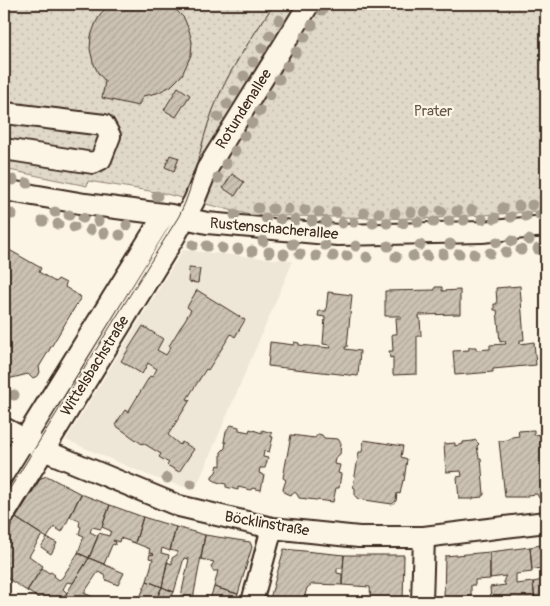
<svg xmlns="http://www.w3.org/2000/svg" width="550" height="606" viewBox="0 0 550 606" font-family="Pangolin,sans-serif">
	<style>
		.built { fill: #eee6d6 }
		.park { fill: url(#park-dots); stroke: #8e8173 }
		.building { fill: url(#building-hatch); stroke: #3b2a1e }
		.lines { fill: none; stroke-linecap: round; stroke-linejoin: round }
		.minor-casing { stroke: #3b2a1e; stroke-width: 24 }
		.minor { stroke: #fcf5e5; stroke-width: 20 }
		.tram { stroke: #3b2a1e; stroke-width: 1 }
		.tree { fill: #a89e8f }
		.labels { text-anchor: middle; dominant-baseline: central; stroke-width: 4.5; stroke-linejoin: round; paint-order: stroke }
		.street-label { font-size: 15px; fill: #3b2a1e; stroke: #fcf5e5 }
		.park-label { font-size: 15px; fill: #645648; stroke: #fcf5e5 }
	</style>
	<defs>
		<pattern id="park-dots" width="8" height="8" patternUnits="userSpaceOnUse" patternTransform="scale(1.25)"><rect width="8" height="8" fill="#e0d8c8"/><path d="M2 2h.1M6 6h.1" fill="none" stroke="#c1baab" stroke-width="1.8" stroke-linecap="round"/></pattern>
		<pattern id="building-hatch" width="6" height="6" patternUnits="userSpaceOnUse" patternTransform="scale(1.25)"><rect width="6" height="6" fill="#ccc2b3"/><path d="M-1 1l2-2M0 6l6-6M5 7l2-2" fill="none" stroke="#b0a79a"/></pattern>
	</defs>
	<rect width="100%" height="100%" fill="#fcf5e5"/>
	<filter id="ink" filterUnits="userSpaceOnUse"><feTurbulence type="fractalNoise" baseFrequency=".02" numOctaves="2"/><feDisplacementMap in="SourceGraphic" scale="10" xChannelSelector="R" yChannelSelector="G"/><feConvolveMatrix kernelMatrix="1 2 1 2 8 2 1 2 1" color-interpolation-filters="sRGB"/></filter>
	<g filter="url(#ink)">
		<path class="built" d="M183,250L293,261L195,490L155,478L66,440Z"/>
		<path class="park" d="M4,4H546V211L422,219L250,215L162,193L88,181L87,186L4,169Z"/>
		<path class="building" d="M112,4H170L184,18L189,30L192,42L191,55L182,75L171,86L157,93L143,96L138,106L102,98L105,81L98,73L93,62L90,49L91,36L96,22L103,11Z
			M178,87L190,95L176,117L164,110Z
			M170,155L179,158L174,171L165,167Z
			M232,174L244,182L235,196L223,188Z
			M4,247L41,268L39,272L55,282L58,279L66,283L65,287L81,297L39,367L40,372L38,376L32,378L28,374L4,380Z
			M189,268L200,269L198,283L188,282Z
			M520,286L524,340H520V344L534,342L536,365L493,369V372L455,375L453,351L469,350V347H476V350L490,349V345L506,344L505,341L500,342L497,310H494V304H497L496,288Z
			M435,287H442V291L460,290V314L419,315V318H420L421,336H417V374L393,375V357L390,358L389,351H393L392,334H397L396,318H401V316H385V291L435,290Z
			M197,290L245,320L235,337L231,334L208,370L206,369L187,399L190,400L168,435L180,445L182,442L194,449L179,472L167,465L169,463L159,457L161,454L143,443L142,444L115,425L125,410L128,412L150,376L152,377L157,369L148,363L142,374L121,361L143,326L163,339L157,350L166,355L171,347L169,346L191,310L187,307Z
			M328,292L352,295L347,347H345V349L360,351L358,376L268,366L270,342L294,345V342L299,343V345L331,348L330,345L323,344L325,317L318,316L319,311H326Z
			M231,425L239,427V430L249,432L250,429L262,433V430L272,433L271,437H273L269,452L264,451L263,457L268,458L265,468H260L259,473L264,475L261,490L252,488L251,490L238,487V490L226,487V484L217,482L212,479V476L216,472L218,465L221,466V452L225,448L226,442H224L226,431Z
			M534,430V435L543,434L545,437L546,497L539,498L537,494L527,495V497H505L499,441L508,440L512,437L519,436L518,431Z
			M318,434L322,435L324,438L338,439L341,443L340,454L335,458L334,464L340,465L338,473L341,474L339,488H336L333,502L299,498L297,494L294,492L290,495L285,493L283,489L286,480L283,478L291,435L315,438Z
			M364,440L403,446L401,457L407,459L404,481L403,480L400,494L397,493L396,501L392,504L358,499L355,496V488L353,487L359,452H362Z
			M475,440L479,444L477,446L479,458H481L484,495H482V497L473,498V499H459L457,477L462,476L461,471L446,472L444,444L455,443V446L463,444V442L473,441Z
			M47,476L81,494L62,532L54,527L47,538L16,518L41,478Z
			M81,494L110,505L101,529L92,527L90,532L98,536L89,558L78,553L84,536L79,534L81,527L79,526L80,521L70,517Z
			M110,505L143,517L135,543L120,538L119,542L114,540L113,541L116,542L115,545L113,544L112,545L104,564L89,558L99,533L109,536L111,531L102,527Z
			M143,517L176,527L170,551L162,548L161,553L169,555L162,587L147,581L153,559L149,558L150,554L153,555L154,554L149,552L150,549L135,543Z
			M16,518L42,535L29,556L43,566L27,591L4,576V538Z
			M176,527L205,535L193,599L181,596L189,559L184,558L174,592L162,587L167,562L172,564V558L177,555V552L170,550Z
			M205,535L250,542L252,547L238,594L214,587L218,571H213L211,567L214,562L201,559Z
			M47,538L57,543L51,554L41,547Z
			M546,544V602H535L533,582L543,580L542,572L545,569V567L532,570L530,547Z
			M530,547L532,572L516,574V584L533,582L535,602H491L490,587L506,585L504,583V579L506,576L490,578V552Z
			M284,549L344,555L343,568H337V573L342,574V585L312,584L307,588L303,602H269Z
			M490,552V579L475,580V585H471V599L444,598L445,556Z
			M78,553L89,558L73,583L67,582L63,589L67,593L61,602H45L27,591L42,568L49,573L51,572L55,575L54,576L59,580L62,578Z
			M344,555H404L403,602H371L370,587L342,585Z
			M89,558L124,573L118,585L106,580L105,575L98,572L84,593L104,602H61Z
			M147,581L162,587L155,602H138Z
			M162,587L174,592L169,602H155Z
			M214,587L238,594L236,602H199L201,597L210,599Z
			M444,598L471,599V602H444Z"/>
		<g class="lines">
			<defs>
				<path id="minor" d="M4,115L5,113L104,125L110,136L101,159L93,163L4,149
					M4,190L85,204L171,215L207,223L338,235L482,232L546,226
					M4,428L53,454L179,506L272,528L359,537H424L546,522
					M4,473L164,215
					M4,515L175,236L194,201L207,169L309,4
					M252,602L272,528
					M422,602L424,537"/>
			</defs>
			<use href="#minor" class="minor-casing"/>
			<use href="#minor" class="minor"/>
			<path class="tram" d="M4,498L179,216C196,183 199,145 213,110C227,72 252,38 274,4"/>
		</g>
		<g class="tree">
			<circle cx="322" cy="10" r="5.5"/>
			<circle cx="279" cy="20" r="5.5"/>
			<circle cx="312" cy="25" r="5.5"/>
			<circle cx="270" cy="35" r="5.5"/>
			<circle cx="305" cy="37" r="5.5"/>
			<circle cx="262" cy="48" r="5.5"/>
			<circle cx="296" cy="52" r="5.5"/>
			<circle cx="253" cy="62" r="5.5"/>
			<circle cx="287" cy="66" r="5.5"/>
			<circle cx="244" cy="76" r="5.5"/>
			<circle cx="279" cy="79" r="5.5"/>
			<circle cx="235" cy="91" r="5.5"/>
			<circle cx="270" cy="95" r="5.5"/>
			<circle cx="227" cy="104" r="5.5"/>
			<circle cx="260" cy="111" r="5.5"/>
			<circle cx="218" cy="117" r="5.5"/>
			<circle cx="252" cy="123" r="5.5"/>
			<circle cx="244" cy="136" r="5.5"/>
			<circle cx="235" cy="151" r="5.5"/>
			<circle cx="226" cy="164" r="5.5"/>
			<circle cx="218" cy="178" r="5.5"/>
			<circle cx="13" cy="180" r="5.5"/>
			<circle cx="27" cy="183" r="5.5"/>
			<circle cx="157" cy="196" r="5.5"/>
			<circle cx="532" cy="205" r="5.5"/>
			<circle cx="519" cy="206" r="5.5"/>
			<circle cx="258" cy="208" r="5.5"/>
			<circle cx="503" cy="208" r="5.5"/>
			<circle cx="273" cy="209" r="5.5"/>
			<circle cx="288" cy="209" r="5.5"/>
			<circle cx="305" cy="210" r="5.5"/>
			<circle cx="472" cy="210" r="5.5"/>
			<circle cx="441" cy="211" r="5.5"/>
			<circle cx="457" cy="211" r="5.5"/>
			<circle cx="55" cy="212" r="5.5"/>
			<circle cx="319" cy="212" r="5.5"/>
			<circle cx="336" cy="212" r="5.5"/>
			<circle cx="411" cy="212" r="5.5"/>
			<circle cx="425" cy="212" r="5.5"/>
			<circle cx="364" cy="213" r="5.5"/>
			<circle cx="379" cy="213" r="5.5"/>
			<circle cx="395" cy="213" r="5.5"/>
			<circle cx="12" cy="214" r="5.5"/>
			<circle cx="69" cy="215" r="5.5"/>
			<circle cx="235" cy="215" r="5.5"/>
			<circle cx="540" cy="215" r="5.5"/>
			<circle cx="526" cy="216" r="5.5"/>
			<circle cx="511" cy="217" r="5.5"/>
			<circle cx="83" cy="218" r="5.5"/>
			<circle cx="266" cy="218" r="5.5"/>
			<circle cx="495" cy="218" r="5.5"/>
			<circle cx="280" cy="219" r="5.5"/>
			<circle cx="482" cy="219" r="5.5"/>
			<circle cx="295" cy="220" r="5.5"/>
			<circle cx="464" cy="220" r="5.5"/>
			<circle cx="43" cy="221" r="5.5"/>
			<circle cx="98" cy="221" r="5.5"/>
			<circle cx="312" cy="221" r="5.5"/>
			<circle cx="449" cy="221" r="5.5"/>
			<circle cx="326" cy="222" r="5.5"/>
			<circle cx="354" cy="222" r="5.5"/>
			<circle cx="418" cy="222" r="5.5"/>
			<circle cx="434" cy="222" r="5.5"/>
			<circle cx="342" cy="223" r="5.5"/>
			<circle cx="373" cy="223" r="5.5"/>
			<circle cx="387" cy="223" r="5.5"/>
			<circle cx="403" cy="223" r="5.5"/>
			<circle cx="58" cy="224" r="5.5"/>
			<circle cx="127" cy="225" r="5.5"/>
			<circle cx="74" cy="227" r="5.5"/>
			<circle cx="90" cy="230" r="5.5"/>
			<circle cx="104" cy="233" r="5.5"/>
			<circle cx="120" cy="235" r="5.5"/>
			<circle cx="529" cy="240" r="5.5"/>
			<circle cx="263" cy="241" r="5.5"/>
			<circle cx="512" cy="241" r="5.5"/>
			<circle cx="497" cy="242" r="5.5"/>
			<circle cx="293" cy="244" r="5.5"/>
			<circle cx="450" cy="244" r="5.5"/>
			<circle cx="193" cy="245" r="5.5"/>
			<circle cx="325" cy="245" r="5.5"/>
			<circle cx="420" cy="245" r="5.5"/>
			<circle cx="207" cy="246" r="5.5"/>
			<circle cx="356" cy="246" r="5.5"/>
			<circle cx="388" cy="246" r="5.5"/>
			<circle cx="222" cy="248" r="5.5"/>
			<circle cx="238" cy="249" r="5.5"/>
			<circle cx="538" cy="249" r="5.5"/>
			<circle cx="521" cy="250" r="5.5"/>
			<circle cx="252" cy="251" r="5.5"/>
			<circle cx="269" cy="252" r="5.5"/>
			<circle cx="506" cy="252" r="5.5"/>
			<circle cx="490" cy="253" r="5.5"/>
			<circle cx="284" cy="254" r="5.5"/>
			<circle cx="300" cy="254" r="5.5"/>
			<circle cx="443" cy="254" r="5.5"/>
			<circle cx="459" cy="254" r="5.5"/>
			<circle cx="474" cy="254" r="5.5"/>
			<circle cx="316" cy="256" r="5.5"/>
			<circle cx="333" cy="256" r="5.5"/>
			<circle cx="347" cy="256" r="5.5"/>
			<circle cx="413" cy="256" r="5.5"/>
			<circle cx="427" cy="256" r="5.5"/>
			<circle cx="367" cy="257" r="5.5"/>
			<circle cx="396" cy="257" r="5.5"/>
			<circle cx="14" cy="395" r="5.5"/>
			<circle cx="167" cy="478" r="5.5"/>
			<circle cx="191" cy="484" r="5.5"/>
		</g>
	</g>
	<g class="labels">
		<g class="street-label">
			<text transform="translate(244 109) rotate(-58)">Rotundenallee</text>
			<text transform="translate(274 229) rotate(5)">Rustenschacherallee</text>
			<text transform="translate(95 366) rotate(-58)">Wittelsbachstraße</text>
			<text transform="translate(267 524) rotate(10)">Böcklinstraße</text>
		</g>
		<g class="park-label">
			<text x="433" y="111">Prater</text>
		</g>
	</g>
	<rect width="550" height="606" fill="none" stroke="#fcf5e5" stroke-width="20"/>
	<rect x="10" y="10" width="530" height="586" fill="none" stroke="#3b2a1e" stroke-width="2" filter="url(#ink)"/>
</svg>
